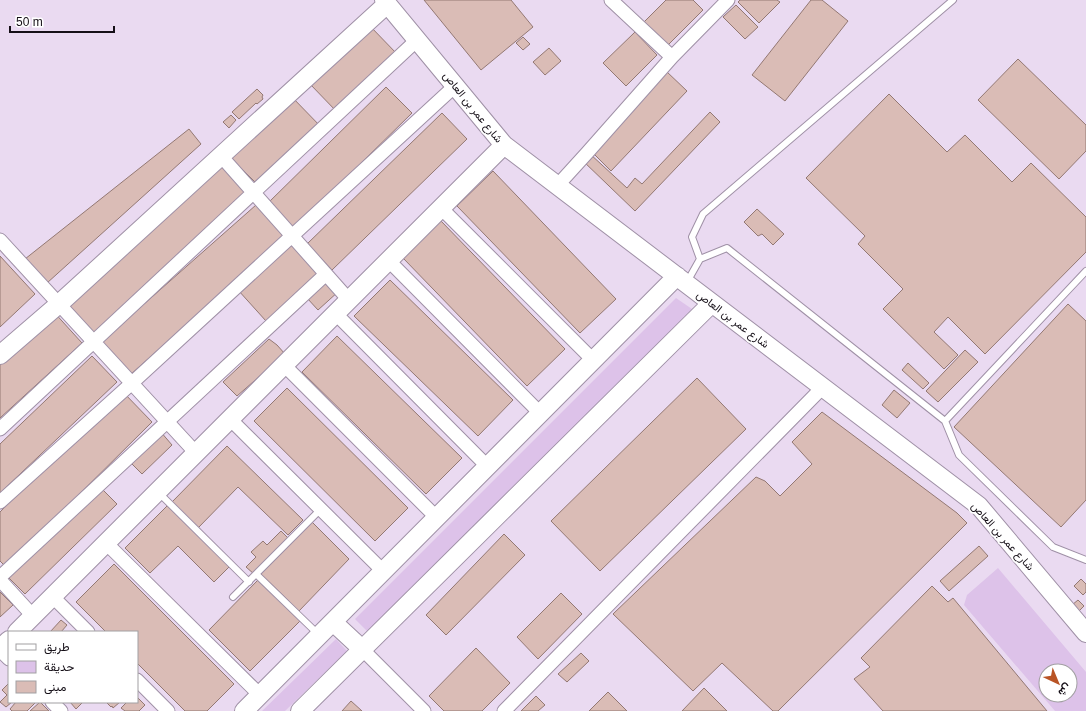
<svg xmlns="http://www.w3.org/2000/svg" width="1086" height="711" viewBox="0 0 1086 711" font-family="Helvetica,Vazirmatn,sans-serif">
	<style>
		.green { fill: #ddc2e9; fill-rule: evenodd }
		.building { fill: #dabcb6; stroke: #937873 }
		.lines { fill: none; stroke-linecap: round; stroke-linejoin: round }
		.lane-casing { stroke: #9f90a6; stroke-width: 8 }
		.street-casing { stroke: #9f90a6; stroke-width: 15 }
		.secondary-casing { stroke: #9f90a6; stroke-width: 20 }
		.lane { stroke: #fff; stroke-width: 6 }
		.street { stroke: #fff; stroke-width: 13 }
		.secondary { stroke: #fff; stroke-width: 18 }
		.labels { text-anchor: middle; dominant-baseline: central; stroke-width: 3.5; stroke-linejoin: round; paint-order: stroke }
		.street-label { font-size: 11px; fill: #150f17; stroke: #fff }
	</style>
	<rect width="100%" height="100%" fill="#eadaf1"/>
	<path class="green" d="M676,298L692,309L368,632L355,619Z
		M998,568L1086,672V711H1055L964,605L967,595ZM1046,671H1070V695H1046Z
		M336,639L347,651L285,711H262Z"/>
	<path class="building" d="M424,0H511L533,27L481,70Z
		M666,0H693L703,10L667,46L643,23Z
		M740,0H777L780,2L759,23L738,2Z
		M811,0H822L848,21L785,101L752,75Z
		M736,5L758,27L745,39L723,17Z
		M369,25L398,55L338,113L309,83Z
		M635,32L657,55L626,86L603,63Z
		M523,37L530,44L523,50L516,43Z
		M549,48L561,61L545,75L533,62Z
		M1018,59L1086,125V151L1059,179L978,100Z
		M666,71L687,91L611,171L591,151Z
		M386,87L412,113L293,230L267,204Z
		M257,89L263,95L262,97L263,99L257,104L256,103L239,119L232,112Z
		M289,94L324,130L263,190L227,154Z
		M889,94L947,152L965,135L1012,182L1031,163L1086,217V252L985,354L948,317L934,332L958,355L944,369L883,309L903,289L858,244L865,236L806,178Z
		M710,112L720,122L635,211L582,160L589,153L627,188L635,178L642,184Z
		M442,113L467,139L332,270L307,244Z
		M231,115L236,120L229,128L223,122Z
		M189,129L201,144L47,283L25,259Z
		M219,161L252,197L96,337L63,300Z
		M493,171L616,299L580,333L457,206Z
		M256,205L285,237L130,375L101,342Z
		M757,209L784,234L773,245L762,234L758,236L744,222Z
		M441,221L565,349L527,386L403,258Z
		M292,242L320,273L266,321L238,290Z
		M0,256L35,294L0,327Z
		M327,279L339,291L318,310L307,298Z
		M390,280L513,400L478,436L354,316Z
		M1068,304L1086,321V500L1061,527L954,427Z
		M52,310L82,343L0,418V358Z
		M337,336L462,458L426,494L302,372Z
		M269,339L277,345L285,354L237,396L223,382Z
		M965,350L978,362L938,402L926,391Z
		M92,356L117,382L0,493V444Z
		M908,363L929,383L923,389L902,370Z
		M697,378L746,429L600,571L551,521Z
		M287,388L408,508L375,541L254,421Z
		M894,390L910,403L897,418L882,405Z
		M122,391L152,422L6,567L0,561V512Z
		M822,412L957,513L967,523L778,711H773L722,663L693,691L613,614L756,477L765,481L780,496L812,464L792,442Z
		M160,431L172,445L142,474L129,461Z
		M227,446L303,520L288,535L238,487L198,528L172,502Z
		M99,486L117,504L25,594L6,575Z
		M168,505L229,567L214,582L178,546L150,573L125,548Z
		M312,522L349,559L299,611L261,574Z
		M281,531L289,539L254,574L246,567L256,557L251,552L263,541L267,545Z
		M504,534L525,555L446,635L426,615Z
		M979,546L988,556L949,591L940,581Z
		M114,564L234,684L207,711H185L137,663V632H106L76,602Z
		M1081,579L1086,584V592L1083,595L1074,586Z
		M258,580L300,621L250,671L209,630Z
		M932,586L948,602L953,598L1047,711H883L854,679L870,667L861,658Z
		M0,592L13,605L0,617Z
		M561,593L582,614L538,659L517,637Z
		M1078,600L1084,606L1078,612L1072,605Z
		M61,620L67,625L61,632H50Z
		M476,648L510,683L482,711H444L429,696Z
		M581,653L589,661L567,682L558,674Z
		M9,683V702H12L6,707L0,702L7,695L2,690Z
		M704,688L727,711H682Z
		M608,692L627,711H589Z
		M536,696L545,705L538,711H521Z
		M137,697L145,705L139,711H125L121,708L127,702H137Z
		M351,701L362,711H342Z
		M16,702H36L27,711H12L10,709Z
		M40,702L49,711H30Z
		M70,702H83L76,709Z
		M106,702H120L113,708L112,706L111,707Z"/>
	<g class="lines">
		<defs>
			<path id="lane" d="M700,259L727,248L945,421L1086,271
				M687,282L700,259L692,237L703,214L953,0
				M945,421L959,455L1053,547L1086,560
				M159,493L249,582
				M256,574L318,634
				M233,597L321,509"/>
			<path id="street" d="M611,0L672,57
				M221,156L349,300
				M557,186L587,153L672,57L728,0
				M441,208L593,360
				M0,240L196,453
				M389,261L540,413
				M336,314L487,466
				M284,365L437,518
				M230,419L383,571
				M0,429L417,40
				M0,502L132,383L455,86
				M106,543L260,695
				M0,577L326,274
				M0,580L33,616
				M53,597L88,632
				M362,649L424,711
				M0,650L9,659
				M137,680L168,711
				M52,702L61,711
				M504,711L823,387"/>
			<path id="secondary" d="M384,0L504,145L979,506L1086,633
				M0,355L59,304L387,4
				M333,622L362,649
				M17,632L504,145
				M0,649L9,640
				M244,711L677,276
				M300,711L712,303"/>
		</defs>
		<use href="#lane" class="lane-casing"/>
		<use href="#street" class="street-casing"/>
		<use href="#secondary" class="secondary-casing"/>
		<use href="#lane" class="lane"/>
		<use href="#street" class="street"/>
		<use href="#secondary" class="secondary"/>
	</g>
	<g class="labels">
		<g class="street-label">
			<text transform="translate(473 107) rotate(51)">شارع عمر بن العاص</text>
			<text transform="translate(733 319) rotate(37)">شارع عمر بن العاص</text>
			<text transform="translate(1003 536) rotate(48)">شارع عمر بن العاص</text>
		</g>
	</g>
	<rect x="8" y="631" width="130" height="72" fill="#ffffff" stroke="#a19fa2"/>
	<rect x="16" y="644" width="20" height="6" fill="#ffffff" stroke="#a19fa2"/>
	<text x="44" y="651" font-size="12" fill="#150f17">طريق</text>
	<rect x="16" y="661" width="20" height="12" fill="#ddc2e9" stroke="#a19fa2"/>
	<text x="44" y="671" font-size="12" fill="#150f17">حديقة</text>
	<rect x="16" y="681" width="20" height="12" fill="#dabcb6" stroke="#a19fa2"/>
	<text x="44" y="691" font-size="12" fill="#150f17">مبنى</text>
	<g transform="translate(1058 683) rotate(136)"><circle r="19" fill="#ffffff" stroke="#a19fa2"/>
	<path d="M0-3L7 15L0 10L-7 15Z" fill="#b95425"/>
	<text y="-6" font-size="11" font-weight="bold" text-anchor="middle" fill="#150f17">ش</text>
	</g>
	<path d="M10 26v6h104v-6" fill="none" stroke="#150f17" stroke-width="2"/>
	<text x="16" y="26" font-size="12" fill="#150f17" stroke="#ffffff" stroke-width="3" paint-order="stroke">50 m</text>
</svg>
